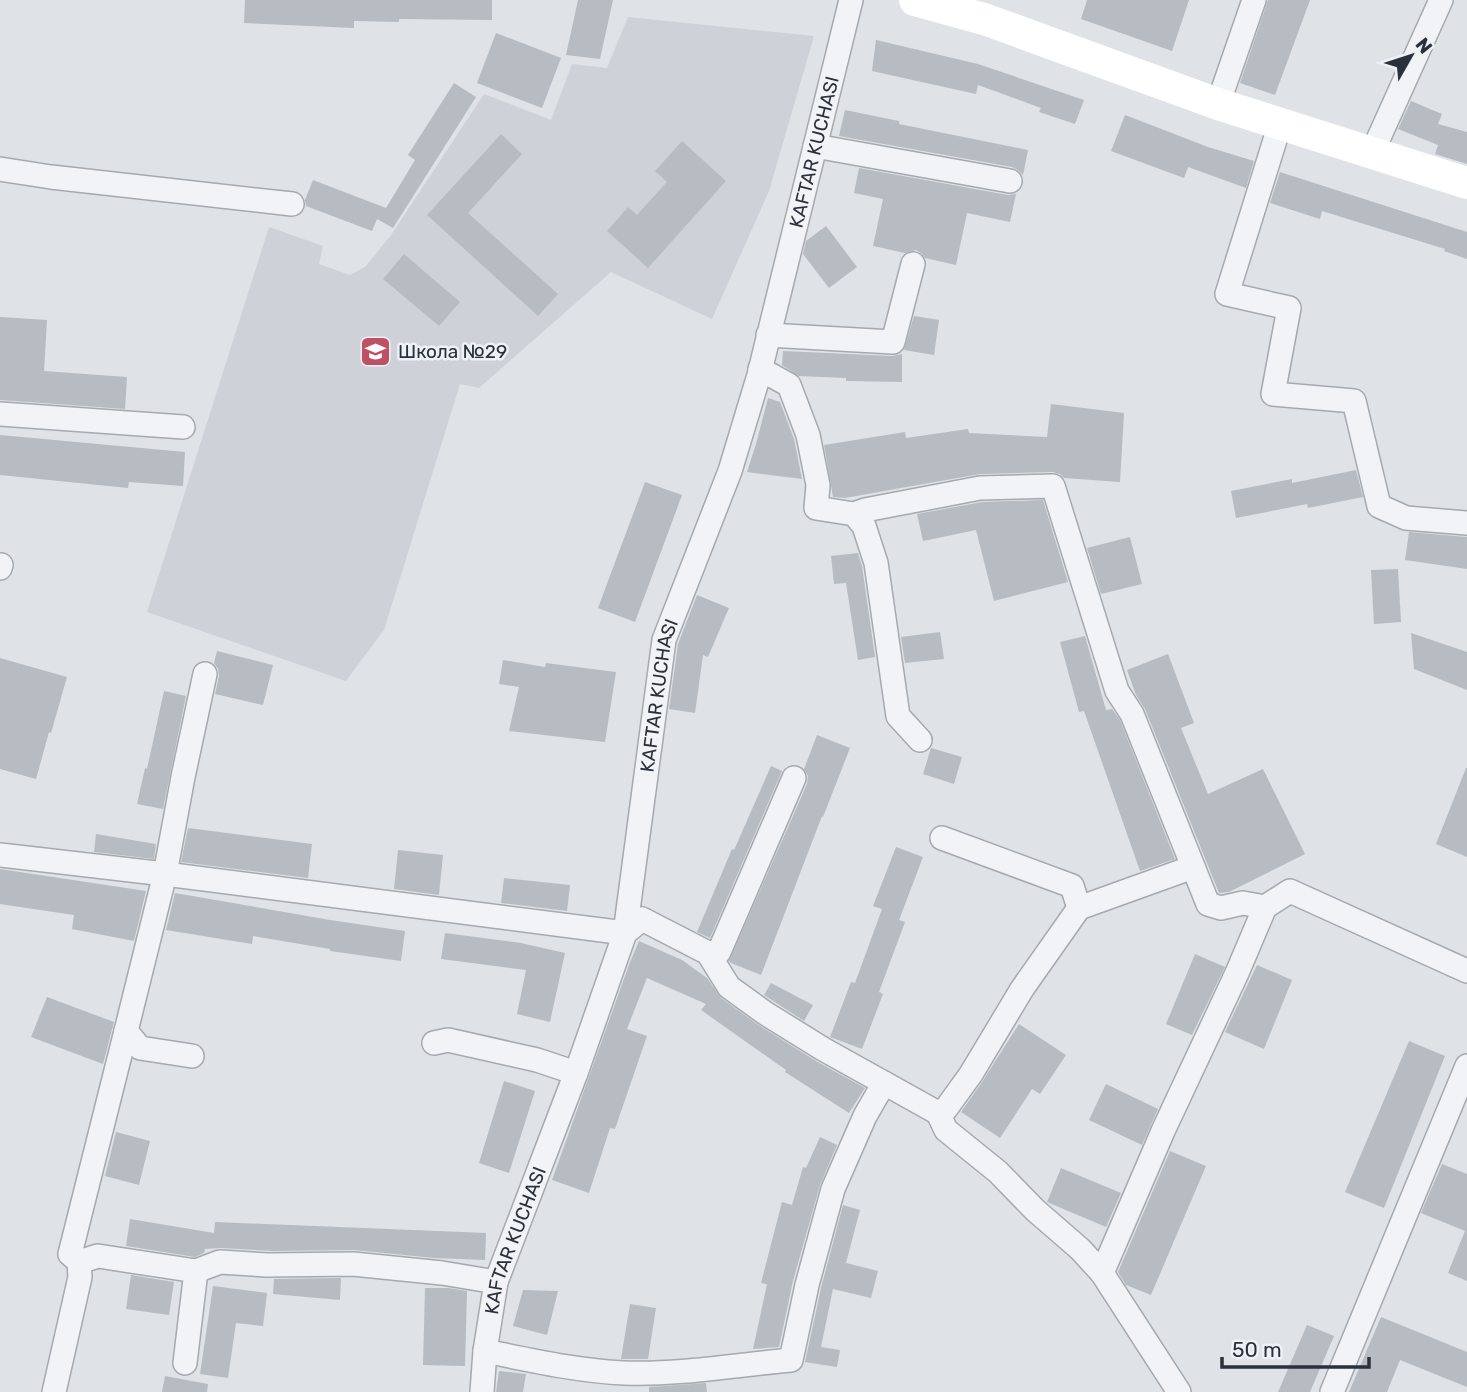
<svg xmlns="http://www.w3.org/2000/svg" width="1467" height="1392" viewBox="0 0 1467 1392" font-family="Rubik,sans-serif">
	<style>
		.built { fill: #ced2d8 }
		.building { fill: #b7bcc3 }
		.lines { fill: none; stroke-linecap: round; stroke-linejoin: round }
		.street-casing { stroke: #a5a9b0; stroke-width: 26 }
		.street { stroke: #f1f3f6; stroke-width: 23 }
		.secondary { stroke: #fff; stroke-width: 32 }
		.labels { text-anchor: middle; dominant-baseline: central; stroke-width: 5; stroke-linejoin: round; paint-order: stroke }
		.street-label { font-size: 19px; fill: #2a313c; stroke: #eef1f5 }
		.poi-label { font-size: 19px; fill: #2a313c; stroke: #eef1f5; text-anchor: start }
	</style>
	<rect width="100%" height="100%" fill="#dfe2e7"/>
	<path class="built" d="M628,17L814,36L769,191L712,319L611,272L479,388L460,384L384,630L346,681L147,612L269,227L323,246L319,264L350,275L365,267L391,235L484,94L551,120L572,64L607,68Z"/>
	<path class="building" d="M245,0H492V20L399,19V22L354,21V28L244,23Z
		M578,0H613L600,59L566,55Z
		M1087,0H1189L1172,51L1081,19Z
		M1268,0H1310L1275,95L1240,83Z
		M496,33L561,58L542,108L477,83Z
		M876,40L978,64L1084,100L1075,124L1039,112L1041,108L978,85L976,94L872,71Z
		M454,83L476,97L393,228L377,219L372,231L306,206L305,200L313,180L386,208L415,160L408,155Z
		M1411,101L1442,114L1438,124L1467,132V164L1435,154L1438,145L1398,129Z
		M845,110L899,121V124L1028,150L1023,175L1018,170L1012,167L839,136Z
		M1125,115L1208,147L1254,161L1246,188L1188,167L1184,178L1111,151Z
		M501,134L522,154L468,213L558,294L538,316L427,215Z
		M682,141L726,181L648,268L607,231L628,207L637,215L667,182L655,171Z
		M859,168L1008,195L1016,194L1010,222L967,213L956,265L925,258L922,254L916,250L905,253L873,246L883,199L854,193Z
		M1280,172L1467,232V259L1444,251L1445,249L1322,211L1320,219L1270,203Z
		M826,226L857,267L829,288L803,254L806,241Z
		M404,254L460,302L439,326L383,279Z
		M914,316L939,320L934,355L904,350Z
		M0,317L47,320L44,371L127,377L125,409L0,400Z
		M783,351L892,356L902,354V382L846,381V378L799,376L782,365Z
		M768,398L780,402L794,439L802,479L747,472L756,444Z
		M1051,404L1124,413L1120,482L1064,478L1060,474L1053,472L980,474L845,498L833,497L824,445L905,432L906,438L968,429L969,433L1047,437Z
		M0,435L185,452L183,486L129,482L128,488L0,475Z
		M1356,470L1363,497L1308,508L1307,504L1236,518L1231,491L1292,479V483Z
		M645,482L682,495L635,622L598,608Z
		M1043,500L1068,582L994,601L976,530L923,541L917,514L982,502Z
		M1409,532L1467,537V569L1405,560Z
		M1130,537L1142,584L1101,594L1087,548Z
		M858,553L862,566L875,657L858,660L846,583L834,584L831,556Z
		M1398,569L1401,622L1374,624L1371,570Z
		M697,595L729,608L708,657L703,655L695,713L669,709L678,644Z
		M940,632L944,659L905,663L901,637Z
		M1411,633L1467,652V690L1414,669Z
		M1085,636L1106,710L1112,709L1120,720L1175,859L1140,871L1084,711L1079,712L1060,642Z
		M217,651L273,665L263,705L215,694L219,676L218,669L214,663Z
		M1168,654L1194,723L1181,728L1208,794L1263,769L1305,854L1229,892L1219,893L1145,709L1136,695L1127,670Z
		M0,658L67,677L51,733L49,732L36,779L0,769Z
		M503,660L545,667L546,663L616,672L605,742L509,731L519,687L499,684Z
		M164,691L186,696L163,809L137,804L145,768L147,769Z
		M817,735L850,748L823,817L822,816L761,975L731,963L729,961L807,784L808,776L804,769Z
		M931,748L962,757L954,784L923,774Z
		M771,766L782,771L710,938L697,932L732,849L734,850Z
		M1466,768H1467V857L1436,844Z
		M188,828L312,844L308,878L181,862Z
		M96,834L156,844L154,859L94,852Z
		M896,847L923,857L899,920L905,922L879,992L883,994L862,1049L830,1037L851,982L855,983L882,909L873,906Z
		M398,850L443,855L439,895L394,889Z
		M0,869L146,891L134,941L72,929L74,915L0,904Z
		M504,878L570,885L567,911L501,903Z
		M175,893L330,920L405,931L401,961L330,951V949L253,936L252,944L166,930Z
		M445,933L521,943L565,953L550,1022L517,1014L526,970L441,959Z
		M639,941L682,960L707,978L721,998L757,1024L816,1061L865,1088L849,1113L785,1072L786,1070L701,1010L706,1004L647,978L627,1029L647,1036L615,1129L610,1128L589,1193L552,1180L630,962Z
		M1195,954L1225,967L1192,1035L1166,1024Z
		M1257,965L1292,980L1264,1049L1225,1032Z
		M771,983L813,1005L804,1021L764,995Z
		M47,997L114,1022L103,1064L31,1037Z
		M1019,1024L1066,1055L1040,1094L1032,1089L1000,1138L961,1112L982,1082Z
		M1409,1041L1445,1056L1384,1208L1345,1192Z
		M504,1081L535,1091L509,1173L479,1163Z
		M1106,1084L1158,1109L1142,1145L1089,1120Z
		M116,1132L150,1141L139,1185L105,1176Z
		M820,1137L837,1145L820,1185L793,1281L779,1347L753,1349L767,1284L761,1283L782,1202L792,1205L803,1167L806,1168Z
		M1170,1151L1206,1166L1151,1295L1126,1285L1118,1272Z
		M1442,1164L1467,1174V1281L1448,1273L1465,1231L1421,1213Z
		M1061,1168L1121,1193L1106,1227L1047,1202Z
		M843,1205L860,1210L846,1263L878,1271L871,1298L833,1289L821,1347L840,1350L837,1367L805,1362L821,1288Z
		M130,1219L214,1233L215,1222L486,1233L485,1260L434,1258L354,1250L272,1251L221,1248L205,1249L204,1253L195,1257L126,1246Z
		M131,1275L174,1282L169,1315L126,1309Z
		M341,1278L340,1300L273,1294L274,1279Z
		M213,1286L267,1293L263,1326L236,1323L228,1378L200,1374Z
		M425,1288H448L467,1291L465,1366L423,1365Z
		M523,1290L558,1291L547,1335L513,1326Z
		M630,1304L656,1308L648,1359H621Z
		M1381,1317L1467,1352V1387L1400,1360L1387,1392H1349Z
		M1307,1325L1334,1336L1310,1392H1278Z
		M499,1371L526,1374L523,1392H496Z
		M165,1376L208,1384L207,1392H162Z
		M706,1383L707,1392H649V1387Z"/>
	<g class="lines">
		<defs>
			<g id="street">
				<path d="M1218,104L1254,0"/>
				<path d="M1280,124L1227,294L1289,308L1273,394L1354,401L1379,506L1406,518L1467,523"/>
				<path d="M815,146L1010,181"/>
				<path d="M1372,153L1441,0"/>
				<path d="M0,169L51,177L292,204"/>
				<path d="M768,335L893,342L913,264"/>
				<path d="M760,369L789,385L808,435L818,485L816,508L854,514L864,526L876,563L898,716L920,740"/>
				<path d="M0,414L183,427"/>
				<path d="M854,514L865,510L980,488L1053,486L1117,691L1132,714L1208,904L1221,908L1243,903L1265,907L1237,973L1163,1131L1102,1273L1080,1249L1035,1210L998,1172L946,1130L938,1113"/>
				<path d="M0,568L1,565"/>
				<path d="M942,838L1072,886L1079,908"/>
				<path d="M0,855L165,874L625,933L642,919L708,953L729,987L765,1013L823,1049L938,1113L945,1110L971,1074L1022,989L1079,908L1193,867"/>
				<path d="M1265,907L1290,891L1467,971"/>
				<path d="M708,953L719,952L794,778"/>
				<path d="M126,1031L70,1254L79,1262L98,1256L196,1271L185,1363"/>
				<path d="M434,1043L448,1040L537,1060L576,1073"/>
				<path d="M192,1056L140,1048L126,1031L165,874L183,777L205,674"/>
				<path d="M196,1271L220,1262L267,1265L353,1264L442,1273L496,1282"/>
				<path d="M1102,1273L1179,1392"/>
				<path d="M485,1351C530,1360 578,1371 624,1373C680,1375 735,1365 791,1360L807,1285L833,1189L865,1116L884,1083"/>
				<path d="M54,1392L80,1277L79,1262"/>
				<path id="s1" d="M482,1392L485,1351L496,1282L576,1073L625,933L664,640L730,471L759,375L851,0"/>
				<path d="M1332,1392L1467,1066"/>
			</g>
		</defs>
		<use href="#street" class="street-casing"/>
		<use href="#street" class="street"/>
		<path class="secondary" d="M915,0L984,19L1218,104L1467,183"/>
	</g>
	<defs>
		<symbol id="school-square" viewBox="-11 -11 22 22"><rect x="-9" y="-9" width="18" height="18" rx="4" fill="#c05063" stroke="#eef1f5"/><path d="M0-5L7-2L0 1L-7-2ZM-4 1L0 2.5L4 1V4Q0 6-4 4Z" fill="#fff"/></symbol>
	</defs>
	<g fill-rule="evenodd">
		<use href="#school-square" x="358" y="334" width="35" height="35"/>
	</g>
	<g class="labels">
		<g class="street-label">
			<text stroke="none"><textPath href="#s1" startOffset="1290">KAFTAR KUCHASI</textPath></text>
			<text stroke="none"><textPath href="#s1" startOffset="723">KAFTAR KUCHASI</textPath></text>
			<text stroke="none"><textPath href="#s1" startOffset="156">KAFTAR KUCHASI</textPath></text>
		</g>
		<g class="poi-label">
			<text x="398" y="351">Школа №29</text>
		</g>
	</g>
	<g transform="translate(1411 56) rotate(51)" stroke="#eef1f5" stroke-width="5" paint-order="stroke">
	<path d="M0-5L12 26L0 18L-12 26Z" fill="#2a313c"/>
	<text y="-10" font-size="19" font-weight="bold" text-anchor="middle" fill="#2a313c">N</text>
	</g>
	<path d="M1222 1357v10h147v-10" fill="none" stroke="#2a313c" stroke-width="3.5"/>
	<text x="1232" y="1357" font-size="21" fill="#2a313c" stroke="#eef1f5" stroke-width="5" paint-order="stroke">50 m</text>
</svg>
